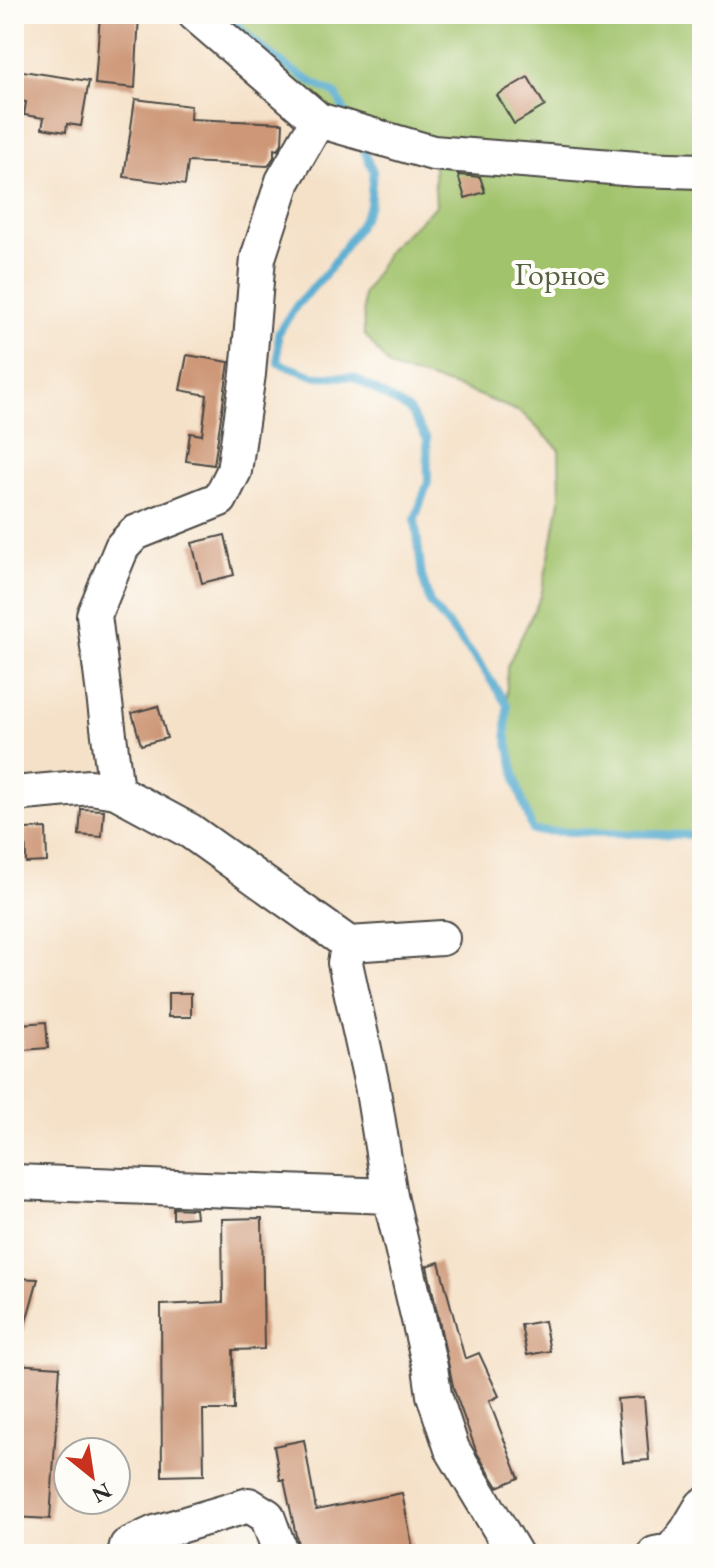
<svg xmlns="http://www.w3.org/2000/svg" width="716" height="1568" viewBox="0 0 716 1568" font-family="'EB Garamond',serif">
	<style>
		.green { fill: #a1c36c; stroke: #66774c; stroke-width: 2 }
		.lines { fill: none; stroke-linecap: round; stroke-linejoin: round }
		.stream { stroke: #4fa8cd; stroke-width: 8 }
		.building { fill: #ce9878 }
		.minor-casing { stroke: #494643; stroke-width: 38 }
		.minor { stroke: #fff; stroke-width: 34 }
		.labels { text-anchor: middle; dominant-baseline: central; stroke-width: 8; stroke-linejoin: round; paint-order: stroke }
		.park-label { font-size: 32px; fill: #546042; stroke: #fdfcf7 }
	</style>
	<rect width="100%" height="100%" fill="#fdfcf7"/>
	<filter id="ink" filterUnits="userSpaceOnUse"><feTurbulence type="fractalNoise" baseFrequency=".0125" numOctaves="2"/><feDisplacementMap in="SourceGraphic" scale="16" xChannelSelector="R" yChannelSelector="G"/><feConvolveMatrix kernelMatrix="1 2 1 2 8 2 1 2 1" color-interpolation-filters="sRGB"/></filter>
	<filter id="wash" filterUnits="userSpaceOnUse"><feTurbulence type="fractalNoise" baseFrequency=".006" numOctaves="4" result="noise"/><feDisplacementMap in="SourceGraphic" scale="32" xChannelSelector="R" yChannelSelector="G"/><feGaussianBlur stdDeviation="1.8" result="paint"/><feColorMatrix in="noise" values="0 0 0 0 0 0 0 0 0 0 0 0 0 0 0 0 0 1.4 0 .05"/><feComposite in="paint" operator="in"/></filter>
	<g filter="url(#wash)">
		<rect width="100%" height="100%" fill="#f5e1c8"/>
		<path class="green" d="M195,14H702V842L692,835L533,831L518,787L506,734L507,667L541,596L560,501L559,449L522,413L464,389L391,368L364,334L363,295L390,248L436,206L433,153L318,120Z"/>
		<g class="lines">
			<path class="stream" d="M227,14C256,47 296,76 336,94L347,116
				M361,143L373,171L370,205L359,226L329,270L297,305L278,333V363L314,376L353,377L409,410L427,439L428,482L415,519L422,576L430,603L480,664L507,705L506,734L518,787L533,831L692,835L702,842
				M702,1210V1233"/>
		</g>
		<g id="blocks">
			<path class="building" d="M100,14H139L135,88L95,84Z
				M16,70L89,81L81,126L67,124L66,132L42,128L44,118L24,115L26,102L14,100Z
				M528,77L545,106L514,124L497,95Z
				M135,99L191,106L190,119L283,123L282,143L278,150L274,149V157L268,166L188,162L185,185L124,177Z
				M458,175L480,177L485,192L465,198Z
				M187,355L229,362L214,465L186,461L190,433L202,435L207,395L180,390Z
				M225,535L234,575L202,583L192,543Z
				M158,706L167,738L141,745L132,713Z
				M81,809L104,810L102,837L79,835Z
				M46,828L47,862L26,863L25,829Z
				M168,993H191V1017H168Z
				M46,1022L48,1048L23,1050L21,1024Z
				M173,1208L195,1209L196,1217L173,1219Z
				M262,1218L264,1349L233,1350L234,1410H203L204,1475L162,1476L161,1305L223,1302L222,1219Z
				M439,1262L465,1359L479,1353L499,1396L489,1401L519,1478L498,1487L477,1453L454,1390L427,1266Z
				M14,1278L38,1279L20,1343L14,1342Z
				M544,1321L550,1351L527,1355L521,1325Z
				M14,1364L60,1367L50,1519L14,1517Z
				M644,1397L649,1460L623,1462L617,1399Z
				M304,1440L316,1510L402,1493L414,1554H300L284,1480H280L274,1446Z"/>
		</g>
	</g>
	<g filter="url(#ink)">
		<use href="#blocks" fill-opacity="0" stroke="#494643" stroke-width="2"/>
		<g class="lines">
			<defs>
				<path id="minor" d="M195,14L318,120L433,153L637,169L702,171
					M116,791L94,615L122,547L135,533L220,499L234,471L248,374L258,258L283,181L318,120
					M14,794L90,787L116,791L190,831L349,944L442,938
					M349,944L345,963L372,1085L390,1196L430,1367L434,1395L452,1449L515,1554
					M14,1182L390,1196
					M125,1554L127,1546L155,1533L249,1505L267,1516L281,1554
					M655,1554L671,1551L687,1531L702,1506"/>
			</defs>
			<use href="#minor" class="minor-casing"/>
			<use href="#minor" class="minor"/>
		</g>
	</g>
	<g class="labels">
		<g class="park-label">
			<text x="560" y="274">Горное</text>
		</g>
	</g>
	<rect width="716" height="1568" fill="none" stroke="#fdfcf7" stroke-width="48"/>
	<g transform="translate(92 1476) rotate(150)"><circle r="38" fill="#fdfcf7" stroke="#a9a8a5" stroke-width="2"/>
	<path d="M0-6L14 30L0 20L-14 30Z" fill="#c8321e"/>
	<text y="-12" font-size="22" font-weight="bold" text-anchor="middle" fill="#2b2b2b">N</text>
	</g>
</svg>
